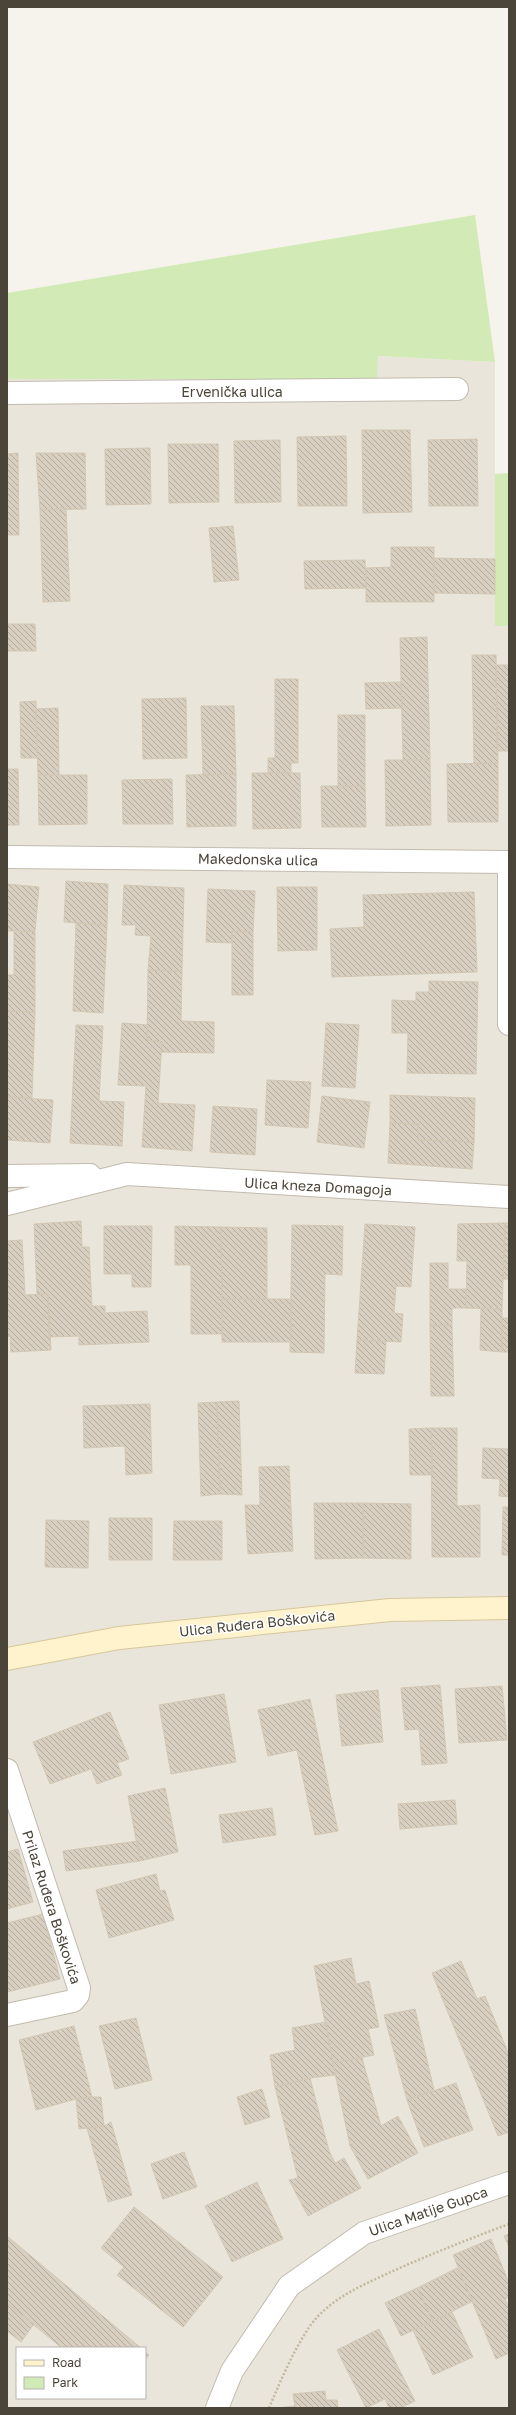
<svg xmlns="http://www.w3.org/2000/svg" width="516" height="2415" viewBox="0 0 516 2415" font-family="'Golos Text',sans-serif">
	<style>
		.residential { fill: #eae5da; fill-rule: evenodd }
		.green { fill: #d2eab5 }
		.building { fill: url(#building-back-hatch); stroke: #d3c7b4 }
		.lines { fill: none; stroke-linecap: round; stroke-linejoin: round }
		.street-casing { stroke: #c2bbae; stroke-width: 24 }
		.secondary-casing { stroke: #d6c79b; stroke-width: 24 }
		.path { stroke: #c4b79f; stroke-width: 2.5; stroke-dasharray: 2 2; stroke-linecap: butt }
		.street { stroke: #fff; stroke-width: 22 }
		.secondary { stroke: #fff3cd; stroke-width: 22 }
		.labels { text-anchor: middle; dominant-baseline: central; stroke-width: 3; stroke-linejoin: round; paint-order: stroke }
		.street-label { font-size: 14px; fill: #4b4439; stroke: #fff }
	</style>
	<defs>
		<pattern id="building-back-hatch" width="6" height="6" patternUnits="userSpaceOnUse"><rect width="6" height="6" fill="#d8cfc1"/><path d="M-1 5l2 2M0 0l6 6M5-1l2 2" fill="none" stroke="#b1aa9e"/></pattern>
	</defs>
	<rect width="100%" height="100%" fill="#f6f3ec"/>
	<path class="residential" d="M378,356L495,362V626H509V2408H7V379H376ZM17,2348H145V2398H17Z"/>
	<path class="green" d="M475,215L495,362L378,356L377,379H7V293Z
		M509,473V626H495V474Z"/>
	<path class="building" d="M362,430H410L412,512L363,513Z
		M346,436L347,506H298L297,437Z
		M477,439L478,506H429L428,440Z
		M280,440L281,502L235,503L234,441Z
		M168,444H218L219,502L169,503Z
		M150,448L151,504L106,505L105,449Z
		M18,453L19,535H7V454Z
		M36,453H85L86,509L40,510Z
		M66,509L70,601L43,602L40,510Z
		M233,526L239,580L214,582L209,528Z
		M391,547H434V602H366V568L391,567Z
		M434,558L495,559V594L434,593Z
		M365,560L366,588L305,589L304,561Z
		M7,624H35L36,651H7Z
		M427,637L430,760H403L400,638Z
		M472,655H496L498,763L474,764Z
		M496,665H509V751H497Z
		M275,679H298V763H291V773H268V758H275Z
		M401,682L402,708L366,709L365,683Z
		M186,698L187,758L143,759L142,699Z
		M36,701L37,758H21L20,702Z
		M201,706H234L236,774L203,775Z
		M58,708L59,775H38L36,709Z
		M338,715H365V786H338Z
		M385,760H430L431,825L386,826Z
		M498,763V822H448L447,764Z
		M7,769H18L19,825H7Z
		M252,773H300L301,828L253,829Z
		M236,774V826L187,827L186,775Z
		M38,775H87V824L39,825Z
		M172,779L173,824H123L122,780Z
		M321,786H365L366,827H322Z
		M66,881L108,884L107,925L64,922Z
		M7,884L39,887L35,931H7Z
		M124,885L184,888L182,971L148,970L151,936L135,935L136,925H122Z
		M277,887H317V950L278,951Z
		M208,889L255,891L253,932L232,931V943L206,942Z
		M474,892L477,972L332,977L330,929L364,927L363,895Z
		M76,923L107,925L103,1013L73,1011Z
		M35,931V1012L7,1011V975H14V932Z
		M232,931L253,932V995H232Z
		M148,970L182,971L181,1021L214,1022V1053L161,1052L162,1042L147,1040Z
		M429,981L478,982L476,1074L407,1073L408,1033H392V1000L416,1001V992H429Z
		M7,1011L35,1012L32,1098L7,1097Z
		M122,1023L148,1025L147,1040L162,1042L158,1103L195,1105L192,1151L142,1147L146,1086L118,1085Z
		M326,1023L359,1025L355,1088L322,1086Z
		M76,1025L103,1026L99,1101L124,1102L122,1146L70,1143Z
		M267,1080L311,1082L308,1128L265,1125Z
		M390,1095L475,1098L474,1142L418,1140V1124L390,1123Z
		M322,1096L370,1102L364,1148L317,1142Z
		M7,1097L53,1100L50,1143L7,1140Z
		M213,1106L257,1109L255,1155L210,1152Z
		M390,1123L418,1124V1140L474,1142L472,1169L388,1163Z
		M81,1221L82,1247H89L92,1306H105V1313L147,1311L149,1342L79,1345V1336L49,1337L48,1294H37L34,1224Z
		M505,1223H509V1279H503Z
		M505,1223L502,1309L466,1308L467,1261H457L458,1224Z
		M365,1224L415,1227L411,1287L396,1286L394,1313L403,1314L401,1342L357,1340Z
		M292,1225L343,1226L342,1275L325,1274L324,1353L290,1352Z
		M104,1226H152L151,1287H132V1274H104Z
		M175,1226L221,1227L222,1334H191V1265H175Z
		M221,1227L267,1228V1299H222Z
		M22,1240L25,1295L48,1294L51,1350L11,1352L10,1336L7,1337V1241Z
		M430,1263H448V1289H466V1308H452V1325L430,1326Z
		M222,1299H291V1342H222Z
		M481,1309H502V1352L480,1350Z
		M502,1318H509V1352H502Z
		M452,1325L454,1396H431L430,1326Z
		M357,1340L386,1342L384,1374L355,1373Z
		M239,1401L242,1495L220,1494L217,1402Z
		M217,1402L220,1494L201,1496L198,1403Z
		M150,1404L152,1473L126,1475L125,1446L84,1448L83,1406Z
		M431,1428L433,1475H410L409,1429Z
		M431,1428H457V1506L480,1505V1557H432Z
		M483,1448L509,1449V1497L499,1496L500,1479L482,1478Z
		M289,1466L293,1551L248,1554L245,1505H260L259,1467Z
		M314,1503H363V1558L315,1559Z
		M363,1503L411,1504V1559L363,1558Z
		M503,1507H509V1555H502Z
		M109,1518H152V1560H109Z
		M46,1520L89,1521L88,1568L45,1567Z
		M174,1521H222V1560H173Z
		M440,1685L447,1763L422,1765L419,1729L405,1730L401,1688Z
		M502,1686L507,1740L459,1743L455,1689Z
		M378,1690L383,1742L342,1746L336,1695Z
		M224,1694L236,1762L171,1774L159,1705Z
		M310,1699L338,1831L315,1835L297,1750L268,1756L258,1710Z
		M110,1712L129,1759L117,1763L122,1775L97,1784L91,1769L50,1784L33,1742Z
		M165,1788L178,1852L140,1861L128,1796Z
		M455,1800L457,1824L400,1829L398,1804Z
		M272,1808L276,1835L223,1843L219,1815Z
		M138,1841L140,1861L66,1871L63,1851Z
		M18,1849L33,1902L7,1909V1852Z
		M156,1874L160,1891L165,1890L174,1920L109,1938L96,1890Z
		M43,1914L60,1979L7,1992V1923Z
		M351,1958L356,1984L369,1981L379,2027L368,2029L374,2055L333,2063L314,1966Z
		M461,1961L477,1999L485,1996L509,2055V2132L498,2136L432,1973Z
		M415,2009L434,2090L407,2100L384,2015Z
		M136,2018L152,2080L115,2089L99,2026Z
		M326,2022L335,2075L310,2078L275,2087L270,2055L295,2050L292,2028Z
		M74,2026L92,2097L76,2099L36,2110L19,2040Z
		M362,2058L381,2126L398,2116L418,2153L368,2179L350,2146L333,2063Z
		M310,2078L329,2151L335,2163L344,2158L361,2188L308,2216L289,2180L298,2178L275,2087Z
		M456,2083L473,2130L424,2147L407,2100Z
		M262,2089L270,2117L245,2125L237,2097Z
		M92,2097H101L104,2126L79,2129L76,2099Z
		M111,2122L132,2195L108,2202L87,2128L104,2126Z
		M184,2152L197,2187L163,2199L151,2164Z
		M257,2182L283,2239L232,2262L205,2206Z
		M134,2207L223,2277L183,2327L117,2275L124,2267L101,2248Z
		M509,2234V2247L504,2236Z
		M7,2236L141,2348H62L7,2303Z
		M491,2239L509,2283V2297L505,2299L509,2308V2353L496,2359L453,2255Z
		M457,2268L473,2301L433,2321L417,2288Z
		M417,2288L433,2321L401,2336L385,2303Z
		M7,2303L34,2324L21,2342L7,2331Z
		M452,2312L473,2357L433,2375L413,2330Z
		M379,2329L415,2401L400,2408H389L385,2399L366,2408L337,2350Z
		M145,2352L149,2355L145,2360Z
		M325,2391L326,2400H337L338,2408H277L295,2406L293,2394Z"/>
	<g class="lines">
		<defs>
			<path id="street" d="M7,393L457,389
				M7,857L509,862
				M509,862V1024
				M7,1176L90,1175
				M7,1204L127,1174L509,1197
				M7,1770L79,1988L78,1995L73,2001L7,2015
				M217,2408L232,2371L289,2286L364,2233L509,2183"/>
			<path id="secondary" d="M7,1659L119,1638L390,1610L509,1608"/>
		</defs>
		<use href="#street" class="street-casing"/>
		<use href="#secondary" class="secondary-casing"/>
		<path class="path" d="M269,2408C281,2380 293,2351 310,2326C330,2298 363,2285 393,2271C431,2254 469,2239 509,2224"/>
		<use href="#street" class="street"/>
		<use href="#secondary" class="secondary"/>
	</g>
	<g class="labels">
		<g class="street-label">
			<text x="232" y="391">Ervenička ulica</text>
			<text transform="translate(258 859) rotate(1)">Makedonska ulica</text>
			<text transform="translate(318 1186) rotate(3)">Ulica kneza Domagoja</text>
			<text transform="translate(257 1623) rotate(-6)">Ulica Ruđera Boškovića</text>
			<text transform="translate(52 1907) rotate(72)">Prilaz Ruđera Boškovića</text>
			<text transform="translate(428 2211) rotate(-19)">Ulica Matije Gupca</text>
		</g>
	</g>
	<rect width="516" height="2415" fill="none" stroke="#4b4439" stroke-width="16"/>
	<rect x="16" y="2347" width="130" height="52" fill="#ffffff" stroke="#b7b4b0"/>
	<rect x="24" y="2360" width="20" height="6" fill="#fff3cd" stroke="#b7b4b0"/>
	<text x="52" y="2367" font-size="12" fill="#4b4439">Road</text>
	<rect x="24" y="2377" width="20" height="12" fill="#d2eab5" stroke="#b7b4b0"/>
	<text x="52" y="2387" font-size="12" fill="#4b4439">Park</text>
</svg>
